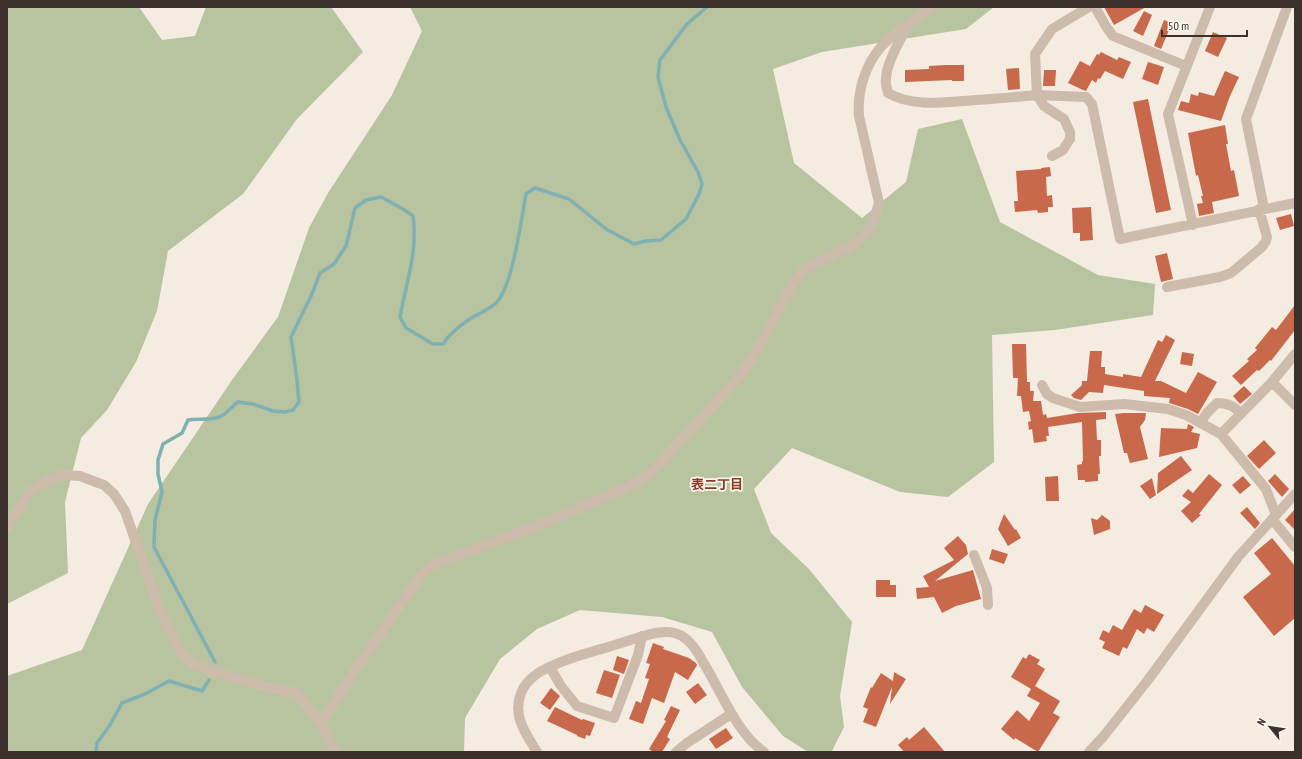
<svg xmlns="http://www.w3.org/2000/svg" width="1302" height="759" viewBox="0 0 1302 759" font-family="'PT Sans Narrow','Noto Sans JP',sans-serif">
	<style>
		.green { fill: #b8c4a0 }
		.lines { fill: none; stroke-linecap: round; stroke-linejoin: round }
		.stream { stroke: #7fb0b2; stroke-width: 3.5 }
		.building { fill: #c8694b }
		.minor { stroke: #cdbbac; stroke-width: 10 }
		.tertiary { stroke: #cdbbac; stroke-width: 10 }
		.labels { text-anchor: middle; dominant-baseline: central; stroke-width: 3.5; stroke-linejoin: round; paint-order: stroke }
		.neighbourhood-label { font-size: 13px; font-weight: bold; fill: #8c3b22; stroke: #fbf5ee }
	</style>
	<rect width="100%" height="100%" fill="#f4ebe1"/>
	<path class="green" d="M7,7H139L162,40L195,36L206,7H331L363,52L297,119L243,194L168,251L157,311L136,362L107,410L81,438L65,502L68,573L7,604Z
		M410,7H994L966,29L822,52L773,69L794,163L862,218L906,182L918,129L962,119L1000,222L1098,275L1155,284L1153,315L1055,330L992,335L994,462L948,497L900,492L792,448L754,489L771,533L809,569L852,622L840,696L844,727L832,751L808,752L783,736L742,687L712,632L662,617L580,610L537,629L500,659L465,718L464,752H7V676L82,650L148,504L232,380L278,317L309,228L328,193L392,95L422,31Z"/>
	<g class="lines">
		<path class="stream" d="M215,662L154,547L155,520L162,492L158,474V460L163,444L182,433L188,420C197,418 216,421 223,415C228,412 232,406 238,402L253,404L273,411L285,412L293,410L299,402L297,380L291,337L312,294L320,273L334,264L346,246L355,208L366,200L381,197L403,209L413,216C418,252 406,283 400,317L406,328L433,344H443C449,335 458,327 467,321C477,314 487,311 496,303C513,286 521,220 526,194L535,188L569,199L606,229L634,244L646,241L661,240L686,219L699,194L702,184L698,172L680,140L666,107L658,77L660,60L687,24L707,7
			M96,752L97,743L110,725L122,703L145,694L169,681L202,691L209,680"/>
	</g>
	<path class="building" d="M1104,7H1146L1114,25Z
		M1144,11L1152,15L1143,36L1133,31Z
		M1164,20L1172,23L1161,49L1154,46Z
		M1213,32L1227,38L1218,57L1205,51Z
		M1101,52L1117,60L1119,57L1131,62L1123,79L1105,71L1100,79L1098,78L1096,83L1092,80L1086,91L1083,90L1068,83L1080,61L1090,66L1097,54L1099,55Z
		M1148,62L1164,67L1158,85L1142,79Z
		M945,65H964V81H952V80L905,82V70L929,69V66Z
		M1019,68L1020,89L1008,90L1006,69Z
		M1044,70H1056L1055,86H1043Z
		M1225,71L1239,77L1230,96L1221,121L1178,110L1181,101L1189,103L1191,94L1198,96L1199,92L1214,96Z
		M1148,99L1171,210L1156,213L1133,102Z
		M1225,125L1228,144H1226L1231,171L1234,170L1239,196L1212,202L1214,213L1199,216L1197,204L1203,203L1201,196H1203L1198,175L1196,176L1188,133Z
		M1050,167L1051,176L1046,177L1047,196L1052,195L1053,207H1048V212L1038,213L1037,210L1015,212L1014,201H1018L1016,171L1041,169V168Z
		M1091,207L1093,240L1080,241V233H1073L1072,208Z
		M1291,214L1294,226L1280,230L1276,218Z
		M1167,253L1173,279L1161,282L1155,256Z
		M1295,305V330L1271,361L1270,360L1259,371L1257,370L1241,385L1232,376L1249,361L1247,359L1257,350L1255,348L1272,327L1276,330Z
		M1166,335L1175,340L1155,381H1161L1186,393L1198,372L1217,382L1198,414L1188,409L1169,403L1170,398L1144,396V391L1104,385L1103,393L1089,392L1081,400L1074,398L1071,395L1082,385V381H1087L1090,351H1102L1101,367H1105V374L1123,377V374L1141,377L1158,340L1162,342Z
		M1012,344H1026L1027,382H1030V391H1034L1033,401H1041L1043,415L1046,414L1047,418L1078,413L1106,412V419L1096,420L1097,440H1101V456H1099L1100,474H1098V481L1085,482V480H1078L1077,465L1082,464V461H1083L1082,422L1048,427L1049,436H1046L1047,441L1034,443L1032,429L1029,430L1028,422L1031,421L1029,411L1023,412L1021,396H1017L1018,378H1013Z
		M1182,352L1194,354L1192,366L1180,364Z
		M1244,386L1252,394L1240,404L1233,396Z
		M1124,413H1146L1145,420L1140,427L1148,459L1130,463L1127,453H1124L1115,414Z
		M1188,424L1194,427L1191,432L1200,434L1197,448L1159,457L1161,428L1187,429Z
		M1264,440L1276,453L1259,469L1247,456Z
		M1181,456L1192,470L1157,494L1158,473Z
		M1209,474L1222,485L1199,514L1201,515L1192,523L1181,511L1191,502L1182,496L1188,489L1193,493Z
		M1275,474L1289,489L1282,497L1268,481Z
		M1058,476L1059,501H1046L1045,477Z
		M1243,476L1251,485L1240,494L1232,485Z
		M1152,478L1156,495L1150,499L1140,486Z
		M1247,507L1260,523L1255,529L1240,513Z
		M1295,509V530L1285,520Z
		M1004,514L1015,530L1016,529L1021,538L1008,546L998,529Z
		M1102,515L1110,521V529L1094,535L1091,518L1097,520Z
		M958,536L966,545L968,554L935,581L973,570L981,599L956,606L942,613L934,597L917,599L916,588L929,587L923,576L954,560L944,548Z
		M1272,538L1295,566V618L1274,636L1243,597L1271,574L1254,553Z
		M992,549L1008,554L1004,564L989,559Z
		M876,580H890V585H896V597H876Z
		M1145,605L1164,615L1154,632L1147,628L1144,634L1137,629L1127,649L1123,647L1119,656L1102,648L1105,642L1099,639L1103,630L1109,633L1113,625L1122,630L1134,609L1141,613Z
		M653,643L664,647L663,649L689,658L696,663L697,665L688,680L675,672L664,703L652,698L643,724L629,719L636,701L641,703L649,679L645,678L650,664L646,663Z
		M1029,654L1040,660L1037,664L1045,669L1035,686L1060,701L1053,713L1060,717L1038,752L1015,738L1014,740L1001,729L1017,710L1029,721L1040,703L1027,696L1031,689L1011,677L1023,657L1026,659Z
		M617,656L629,660L624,674L613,670Z
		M604,670L620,675L612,698L596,693Z
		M894,672L906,679L890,704L892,687L876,727L863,722L868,709L863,707L871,687L872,688L881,673L893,681Z
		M698,683L707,695L695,704L686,692Z
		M551,688L560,696L550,710L540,703Z
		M671,706L680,710L667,737L670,739L662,752H653L649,749L666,721L664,720Z
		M555,707L582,720L583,719L595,723L590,736L586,735L585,739L577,736V735L547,721Z
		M924,727L945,752H904L898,745L907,737L909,740Z
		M726,728L733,738L716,749L709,739Z"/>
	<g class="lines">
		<path class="minor" d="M1089,7L1052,29L1035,54L1037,95L1086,97L1092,104L1120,239L1295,203
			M1095,7L1107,28L1113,36L1186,66
			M907,27C899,42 884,67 886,84C886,87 888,90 888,93C914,108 948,102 976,100C996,99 1016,97 1037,95L1044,106L1064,119L1070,132V139L1066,145L1063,150L1052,156
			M1264,208L1246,119L1287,7
			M1193,225L1168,114L1210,7
			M1167,287L1220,277L1231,273L1262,247L1266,241L1267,237L1259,209
			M1272,382L1295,405
			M1042,385L1047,394L1053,398L1080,407L1124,404L1168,409L1186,415L1221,434
			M1200,423L1207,413L1217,403C1228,403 1233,406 1241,413
			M1276,515L1266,489L1221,434L1272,382L1295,354
			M1272,519L1295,547
			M974,555L987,588L988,605
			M550,667L561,686L577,706L614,718L638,655L642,636
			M321,724L350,678L421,575L433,565L554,519L624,489L651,473L740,376L759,347L792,285L805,269L855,244L865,235L873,223L879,203L859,116C857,92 865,65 881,47C895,31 916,19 933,7
			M676,752L687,743L731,714"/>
		<path class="tertiary" d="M7,527L31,491L47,481L63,475L80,476L104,485L114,494L125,511L158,606L182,654L191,662L208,670L267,687L297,693L321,724L335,752
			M537,752C526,734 512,716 521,693C524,685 531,678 538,673C564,658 593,652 621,643C635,639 654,631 668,632C673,632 678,634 682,636C692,642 698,652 703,662C720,689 737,734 764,752
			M1089,752L1103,737L1148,680L1238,557L1295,494"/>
	</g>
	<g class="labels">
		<g class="neighbourhood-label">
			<text x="717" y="484">表二丁目</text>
		</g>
	</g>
	<rect width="1302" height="759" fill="none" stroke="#3b302b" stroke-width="16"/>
	<g transform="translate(1270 727) rotate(300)" stroke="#fbf5ee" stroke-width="3" paint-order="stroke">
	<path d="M0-3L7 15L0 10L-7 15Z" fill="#3b302b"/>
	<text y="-6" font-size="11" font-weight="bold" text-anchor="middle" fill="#3b302b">N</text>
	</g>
	<path d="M1162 30v6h85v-6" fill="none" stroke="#3b302b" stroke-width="2"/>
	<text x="1168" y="30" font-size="12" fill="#3b302b" stroke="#fbf5ee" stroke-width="3" paint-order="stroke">50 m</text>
</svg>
